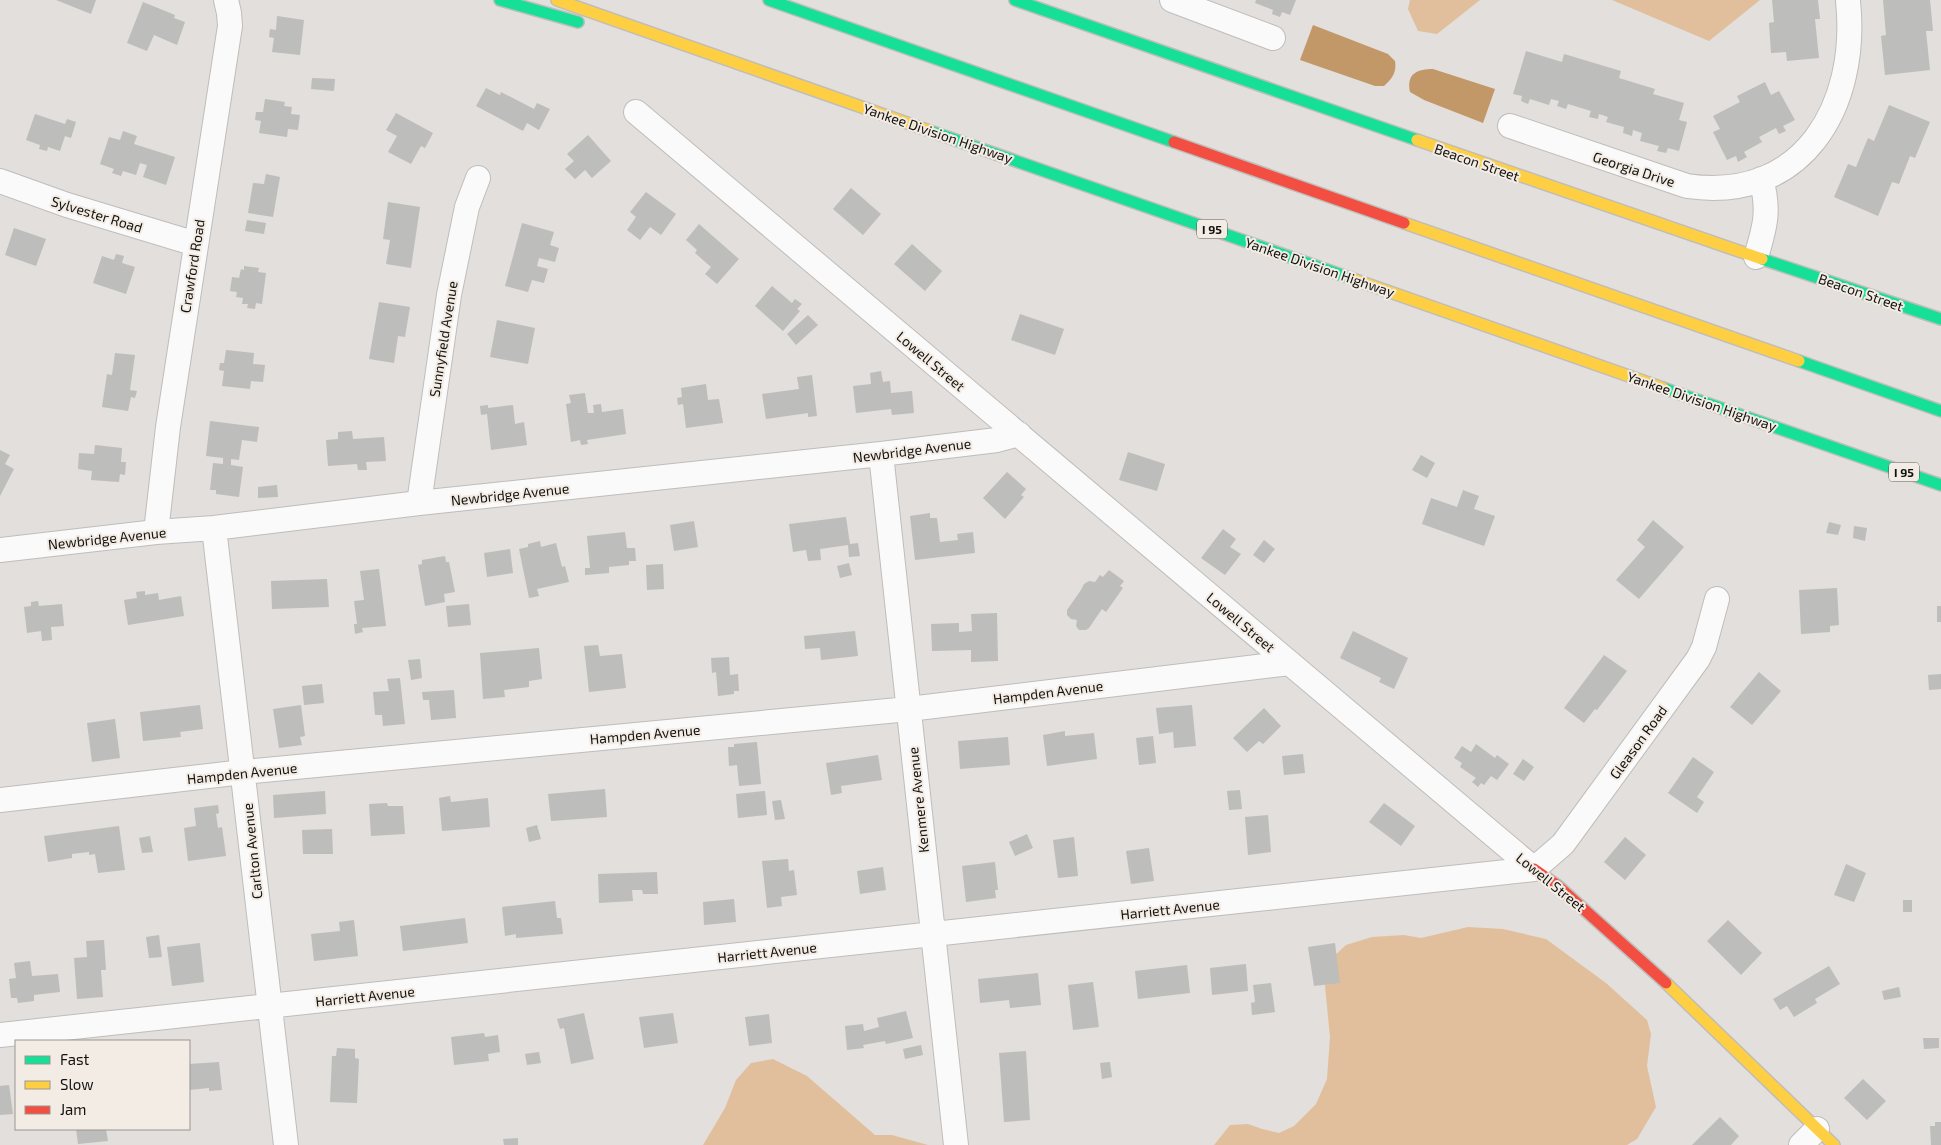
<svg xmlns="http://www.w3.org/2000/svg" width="1941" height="1145" viewBox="0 0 1941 1145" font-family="'Exo 2',sans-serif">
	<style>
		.green { fill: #e1bf9c }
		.water { fill: #c29869 }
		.building { fill: #bdbdbc }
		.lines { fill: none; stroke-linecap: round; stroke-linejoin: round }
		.street-casing { stroke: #bfbdba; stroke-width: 26 }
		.fast-casing { stroke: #bfbdba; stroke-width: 14 }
		.slow-casing { stroke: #bfbdba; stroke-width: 14 }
		.jam-casing { stroke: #bfbdba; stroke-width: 14 }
		.street { stroke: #fbfafa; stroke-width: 24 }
		.fast { stroke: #16e098; stroke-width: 11 }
		.slow { stroke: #ffcf43; stroke-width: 11 }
		.jam { stroke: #f24e42; stroke-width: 11 }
		.labels { text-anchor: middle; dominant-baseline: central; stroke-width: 4; stroke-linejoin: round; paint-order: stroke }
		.shield { fill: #f3ece5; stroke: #57534f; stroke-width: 1 }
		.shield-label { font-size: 12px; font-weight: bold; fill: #14120f }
		.street-label { font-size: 14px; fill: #14120f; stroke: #f3ece5 }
	</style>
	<rect width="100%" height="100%" fill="#e2dfdc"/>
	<path class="green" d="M1410,0H1480L1437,34L1418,31L1408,9Z
		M1612,0H1760L1709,41Z
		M1468,927L1503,929L1546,939L1606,983L1647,1020L1651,1034L1647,1066L1656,1107L1637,1139L1627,1145H1214L1230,1125L1248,1124L1262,1129L1279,1133L1294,1126L1316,1104L1327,1079L1330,1037L1325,986L1332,958L1346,945L1372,937L1404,935L1421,938Z
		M773,1059L807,1076L875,1135H892L928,1145H703L725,1108L736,1080L751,1063Z"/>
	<path class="water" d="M1313,25L1388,54L1395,61C1397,72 1392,79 1384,86H1375L1300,60Z
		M1433,69L1495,89L1483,123L1424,100L1410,92C1406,73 1418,69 1433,69Z"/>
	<path class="building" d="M56,0H96L91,14Z
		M1256,0H1296L1290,15L1282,12L1280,17L1272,14L1273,10L1255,3Z
		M1772,0H1818L1820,19H1815L1819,58L1787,61L1786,52L1771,53L1769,23L1774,22Z
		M1883,0H1930L1933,31H1926L1930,70L1885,75L1881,36L1886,35Z
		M143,2L175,15L174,18L185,22L177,45L154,35L147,51L127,43Z
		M277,16L304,20L300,55L272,52L274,38L269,37L270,29L276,30Z
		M1526,51L1562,62L1564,54L1621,71L1619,78L1655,89L1653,94L1684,103L1679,120L1687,122L1679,151L1668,148L1666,153L1657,151L1659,146L1640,141L1642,133L1633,130L1632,136L1623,133L1624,127L1606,122L1608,117L1599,114L1598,119L1589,117L1591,111L1568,104L1566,109L1557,106L1559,101L1551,99L1549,105L1530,99L1528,104L1521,101L1522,96L1513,94Z
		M312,78L335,79L334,91L311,89Z
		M1765,82L1771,95L1779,91L1795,120L1783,126L1786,131L1779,134L1776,128L1759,137L1762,142L1744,152L1747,157L1738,162L1736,156L1727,160L1713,132L1720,129L1713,116L1740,102L1737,96Z
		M486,88L500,95L501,92L534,109L537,103L550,109L539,130L527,123L523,131L476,106Z
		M265,99L285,102L284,106L292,107L291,114L300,115L298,130L288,129L287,137L259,133L261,121L255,120L256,112H263Z
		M1889,105L1930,122L1915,158L1910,156L1899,184L1892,182L1878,216L1834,197L1848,164L1856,167L1868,138L1874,141Z
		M396,113L433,133L425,148L421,146L411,164L388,152L397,136L386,130Z
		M35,114L65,124L67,119L76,122L71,138L65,136L60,151L48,147L47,151L39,149L40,145L26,140Z
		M123,131L137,136L134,144L175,157L166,185L143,177L147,165L140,163L136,175L123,171L121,176L112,173L114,169L100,164L109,137L120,140Z
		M588,135L611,161L592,178L585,170L575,179L565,169L574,161L567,154Z
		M266,174L280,177L273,217L248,213L253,183L264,184Z
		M851,188L881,214L863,235L833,209Z
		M646,192L676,214L661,235L650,227L640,240L627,230L636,217L630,212Z
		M388,202L420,207L411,268L386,264L390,240L383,239Z
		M247,220L266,223L264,234L245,231Z
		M522,223L554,232L550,245L559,248L555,262L539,258L537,266L548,269L544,283L532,280L528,292L505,286Z
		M699,224L739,259L717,284L705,274L711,267L695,253L697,250L686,240Z
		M14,228L46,239L36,266L5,255Z
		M912,244L942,271L925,291L894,264Z
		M116,254L124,256L122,263L135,267L126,294L93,283L102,256L114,260Z
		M244,266L259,268L258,272L266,273L262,304L256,303L255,309L247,308L248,304H242L243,298L236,297L237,292L230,291L232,277L239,278L241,269L244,270Z
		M772,286L792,303L795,299L802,304L797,309L800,311L783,331L755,306Z
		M379,302L410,307L405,337L398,336L394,363L369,359Z
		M1020,314L1064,329L1055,355L1011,340Z
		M808,315L818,325L796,345L787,334Z
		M497,320L535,328L528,364L490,357Z
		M226,350L254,353L253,364L265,365L263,382L251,381L250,389L222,386L224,371L219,370L220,363H224Z
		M115,353L135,355L130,390L137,391L135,398L131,397L128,411L102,407L107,374L112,375Z
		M881,371L883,382L890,381L891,393L912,391L914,413L892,415L891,409L856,413L853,386L871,384L870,373Z
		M812,375L817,416L808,417V413L766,419L762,394L799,389L797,377Z
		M706,384L708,400L719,399L723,423L686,428L683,404L678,405L677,398L682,397L681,388Z
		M585,393L588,413H594L593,405L601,404L602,412L623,409L626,434L587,440L588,444L581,445L580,440L571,442L566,404L571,403L569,395Z
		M488,405V408L513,405L515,424L524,422L527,445L491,450L487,414L481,415L480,406Z
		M210,421L259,427L257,442L242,440L239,460L231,459V465L243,467L239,497L216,494V490H210L213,463L223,464V458L206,456Z
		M352,431L353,439L384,437L386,461L366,462L367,470H358L357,464L328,466L326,440L338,439V432Z
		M95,445L122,448L121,462H126L125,475L120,474L119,482L91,480L92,471L78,469L79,453L94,454Z
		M0,450L10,455L5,464L14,469L0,496Z
		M1128,452L1165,464L1157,491L1119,480Z
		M1421,455L1435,463L1427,478L1412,470Z
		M1007,472L1026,489L1021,495L1024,497L1005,519L983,498Z
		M277,485L278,497L258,498V487Z
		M1463,490L1479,496L1474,509L1495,516L1484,546L1422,524L1431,498L1457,507Z
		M930,513V518H937L940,542L958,540L957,534L973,532L975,553L915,560L910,516Z
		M846,517L850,544L858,543L860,556L849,557L848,545L820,549L821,560L808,561L806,550L793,552L789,524Z
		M1653,520L1684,547L1639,599L1616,580L1645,547L1637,540Z
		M694,521L698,547L674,551L670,525Z
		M1829,522L1841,525L1838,535L1826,533Z
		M1854,526L1867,528L1865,541L1853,538Z
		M1223,529L1236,539L1230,547L1241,554L1225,575L1201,558Z
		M625,532L627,548H635L636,561H629V565L609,567V573L585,575V568H590L587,536Z
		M1264,540L1275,549L1264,563L1253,555Z
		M540,541L541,547L556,543L562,567L565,566L569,582L537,589L539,596L529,598L519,549L528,547V544Z
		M510,549L513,573L487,577L484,553Z
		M445,556L446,562H449L455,592L444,594L445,602L425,606L418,565L422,564V560Z
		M849,563L852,575L840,578L837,566Z
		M663,564L664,589L647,590L646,565Z
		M379,569L386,626L362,628L363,632L355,634L354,624H357L354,601L364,600L360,571Z
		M1109,570L1124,581L1120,586L1123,588L1106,612L1102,609L1089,628L1086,630H1079L1076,626L1077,620L1071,619L1067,615V610L1081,590L1084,584L1089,581L1095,582L1100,575L1103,577Z
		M327,579L329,607L272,609L271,581Z
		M1837,588L1839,625L1830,626V632L1801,634L1799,590Z
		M145,591V595L158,593L159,600L181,596L184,616L128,625L124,600L137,598L136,592Z
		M38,601L39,606L62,604L64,626L51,627L52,640L42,641L41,631L27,633L24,607L31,606V602Z
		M469,604L471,625L448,627L446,606Z
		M1937,606H1941V622H1937Z
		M997,613L998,661L971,662V650L932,651L931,624L959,623V632L972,631L971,614Z
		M855,631L858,656L821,660L820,648L805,649L804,636Z
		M1353,631L1408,658L1394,689L1379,682L1381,678L1340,658Z
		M598,645L600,656L622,654L626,688L589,692L584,646Z
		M539,648L542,679L529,681V687L504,690L505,697L483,699L480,653Z
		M1604,655L1627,671L1597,710L1595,709L1584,723L1564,708Z
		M729,657L730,675L738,674L739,691H734V694L718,696L716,672L712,673L711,658Z
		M420,659L422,678L411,680L408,660Z
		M1759,672L1781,691L1752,725L1730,707Z
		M1941,674V689L1929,690L1928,675Z
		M400,678L405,724L383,726L382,715H375L373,692L389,691L387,679Z
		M322,684L324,703L304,705L302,686Z
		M454,690L456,718L431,720L429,700H423L422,692Z
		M200,705L203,729L180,732L181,737L143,741L140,712Z
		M301,705L305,736L300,737L302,745L279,748L273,709Z
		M1192,705L1196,746L1174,748L1173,732L1159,734L1156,708Z
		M1264,708L1281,726L1263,744L1259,741L1247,752L1233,738Z
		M115,719L120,758L92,762L87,723Z
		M1065,731V736L1094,733L1097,759L1047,766L1043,735Z
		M1153,736L1156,763L1139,765L1136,738Z
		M1008,737L1010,765L960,769L958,741Z
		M757,742L761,784L739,786L737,765L729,766L728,747H734V744Z
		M1476,744L1495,758L1497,755L1509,764L1497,780L1491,776L1484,785L1481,783L1478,787L1472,782L1476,778L1460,767L1462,763L1454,758L1462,746L1471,752Z
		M1303,754L1305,773L1284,775L1282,756Z
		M878,755L882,780L841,786L842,793L831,795L826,763Z
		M1693,757L1714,772L1697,797L1704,802L1697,813L1668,793Z
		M1523,759L1534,767L1524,781L1513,774Z
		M605,789L607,817L551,821L548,794Z
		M1240,790L1242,809L1229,810L1227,791Z
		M325,791L326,814L274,818L273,795Z
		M765,791L767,815L738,818L736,794Z
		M450,796L451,802L488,798L490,827L442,831L439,798Z
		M781,800L785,819L775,820L772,801Z
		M387,803L388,806H403L405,834L371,836L369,804Z
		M1384,803L1415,826L1401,846L1369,822Z
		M218,805L219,813L216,814L218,828L222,827L226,856L188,861L184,828L196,826L194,808Z
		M1268,815L1271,852L1248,855L1245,817Z
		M537,825L541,839L529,842L526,828Z
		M119,826L125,870L98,873L95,854L89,855V852L72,854V858L48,862L44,836Z
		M332,829L333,854H303L302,830Z
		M1027,834L1033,848L1015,856L1009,842Z
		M150,836L153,852L142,853L139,838Z
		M1074,837L1078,876L1058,878L1053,840Z
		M1625,837L1646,855L1625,880L1604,862Z
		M1149,848L1154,881L1131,884L1126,851Z
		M788,859L789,871L794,870L797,895L781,897L782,906L767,908L762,861Z
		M995,862L998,890H995L996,898L966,902L962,866Z
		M1846,864L1866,873L1854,902L1834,895Z
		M883,867L886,890L860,894L857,871Z
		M657,872L658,894H643L642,890H632L633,901L599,903L598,874Z
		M734,899L736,922L704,925L703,902Z
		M1903,900H1912V912H1903Z
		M555,901L557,918H561L563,934L516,938V934L505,936L502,907Z
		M465,918L468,943L403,951L400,926Z
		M354,920L358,956L314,961L311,934L340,931L339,922Z
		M1728,920L1762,953L1741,975L1707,941Z
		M159,935L162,957L149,958L146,937Z
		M104,940L106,970H101L103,997L77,999L74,958L87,957L86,941Z
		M200,943L204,982L172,986L167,947Z
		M1335,943L1340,983L1314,986L1308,947Z
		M30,961L32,976L58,974L60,992L34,995V1001L18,1003L17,998H11L9,979L16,978L14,963Z
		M1246,964L1248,991L1212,995L1210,968Z
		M1187,965L1190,993L1138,999L1135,971Z
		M1829,966L1840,984L1815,999L1817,1003L1794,1017L1787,1006L1780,1010L1773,999Z
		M1038,973L1041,1005L1010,1008L1009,1000L980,1003L978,979Z
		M1093,982L1099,1027L1073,1030L1068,985Z
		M1271,983L1275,1012L1252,1015L1251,1003L1255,1002L1253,985Z
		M1899,987L1901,997L1884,1000L1882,991Z
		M906,1011L913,1038L886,1044L885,1041L863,1045L864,1048L847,1050L845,1026L863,1024L864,1031L879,1027L877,1018Z
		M584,1013L594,1059L571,1064L564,1028L560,1029L557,1019Z
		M673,1013L678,1043L644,1048L639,1017Z
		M769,1014L772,1043L749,1046L745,1017Z
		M484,1033L485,1037L498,1035L500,1052L488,1054L489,1061L454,1065L451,1037Z
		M1923,1038H1939V1048L1924,1049Z
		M921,1045L923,1055L905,1059L903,1049Z
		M337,1048L355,1049V1058L359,1059L357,1103L330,1102L332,1056H336Z
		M1026,1051L1030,1120L1004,1122L999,1053Z
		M539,1052L541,1063L527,1065L525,1054Z
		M219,1062L222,1090L209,1091V1088L189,1090V1064Z
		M1110,1062L1112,1077L1102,1079L1100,1063Z
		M1863,1079L1886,1101L1867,1120L1844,1098Z
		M9,1085L13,1114L0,1115V1086Z
		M1720,1117L1739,1136L1731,1145H1692Z
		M1935,1122H1941V1145H1931L1930,1126H1935Z
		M76,1129H106L108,1141L78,1144Z
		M518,1138V1145H504L503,1139Z"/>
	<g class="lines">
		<defs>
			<path id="street" d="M1172,0L1273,38
				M636,112L1534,869
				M1510,126L1687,186C1803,203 1859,106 1848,1
				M0,181L67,205L196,244
				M1756,257C1765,227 1770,210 1761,179
				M881,454L956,1145
				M419,503L449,295L467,207L478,178
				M214,528L286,1145
				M156,532L168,427L230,26L229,13L226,0
				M0,550L156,532L214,528L419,503L881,454L997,440L1019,434
				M0,800L243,772L909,709L1290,663
				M1534,869L1563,844L1698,659L1704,647L1717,599
				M0,1035L1534,869
				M1801,1145L1817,1129"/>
			<path id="fast" d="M500,0L578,22
				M769,0L1174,142
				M1015,0L1417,140
				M930,131L1353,279
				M1762,259L1941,319
				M1799,361L1941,411
				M1663,388L1941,485"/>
			<path id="slow" d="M557,0L930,131
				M1417,140L1762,259
				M1404,223L1799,361
				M1353,279L1663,388
				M1666,983L1834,1145"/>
			<path id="jam" d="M1174,142L1404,223
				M1534,869L1558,886L1666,983"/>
		</defs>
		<use href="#street" class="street-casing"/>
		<use href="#fast" class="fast-casing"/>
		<use href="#slow" class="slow-casing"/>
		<use href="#jam" class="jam-casing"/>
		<use href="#street" class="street"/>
		<use href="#fast" class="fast"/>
		<use href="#slow" class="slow"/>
		<use href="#jam" class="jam"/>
	</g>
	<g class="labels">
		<g class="shield">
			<rect x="1197" y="219.5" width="30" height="19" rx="4"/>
			<rect x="1889" y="462.5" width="30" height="19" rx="4"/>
		</g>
		<g class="shield-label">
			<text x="1212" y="229">I 95</text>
			<text x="1904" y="472">I 95</text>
		</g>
		<g class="street-label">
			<text transform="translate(938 133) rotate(19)">Yankee Division Highway</text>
			<text transform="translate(1477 162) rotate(19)">Beacon Street</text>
			<text transform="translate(1634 169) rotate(18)">Georgia Drive</text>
			<text transform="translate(97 214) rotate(17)">Sylvester Road</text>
			<text transform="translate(192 266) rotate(-81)">Crawford Road</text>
			<text transform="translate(1320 267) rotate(19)">Yankee Division Highway</text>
			<text transform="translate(1861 292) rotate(19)">Beacon Street</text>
			<text transform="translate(443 339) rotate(-81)">Sunnyfield Avenue</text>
			<text transform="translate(931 361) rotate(40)">Lowell Street</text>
			<text transform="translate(1702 401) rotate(19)">Yankee Division Highway</text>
			<text transform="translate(912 450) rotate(-7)">Newbridge Avenue</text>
			<text transform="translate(510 494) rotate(-6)">Newbridge Avenue</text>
			<text transform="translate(107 538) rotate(-6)">Newbridge Avenue</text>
			<text transform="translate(1241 622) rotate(40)">Lowell Street</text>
			<text transform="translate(1048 692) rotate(-7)">Hampden Avenue</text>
			<text transform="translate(645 734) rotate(-5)">Hampden Avenue</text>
			<text transform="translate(1638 742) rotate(-54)">Gleason Road</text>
			<text transform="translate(242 773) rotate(-6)">Hampden Avenue</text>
			<text transform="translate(918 800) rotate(-96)">Kenmere Avenue</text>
			<text transform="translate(252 851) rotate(-96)">Carlton Avenue</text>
			<text transform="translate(1551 882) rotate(39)">Lowell Street</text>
			<text transform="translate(1170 909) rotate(-6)">Harriett Avenue</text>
			<text transform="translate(767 952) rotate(-6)">Harriett Avenue</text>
			<text transform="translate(365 996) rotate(-6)">Harriett Avenue</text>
		</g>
	</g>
	<rect x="15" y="1040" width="175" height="90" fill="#f3ece5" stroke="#9a958f"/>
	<rect x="25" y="1056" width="25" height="8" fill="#16e098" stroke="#9a958f"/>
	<text x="60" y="1065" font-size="15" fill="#14120f">Fast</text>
	<rect x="25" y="1081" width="25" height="8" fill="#ffcf43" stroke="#9a958f"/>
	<text x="60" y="1090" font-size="15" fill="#14120f">Slow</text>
	<rect x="25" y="1106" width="25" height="8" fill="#f24e42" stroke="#9a958f"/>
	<text x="60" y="1115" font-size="15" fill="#14120f">Jam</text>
</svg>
